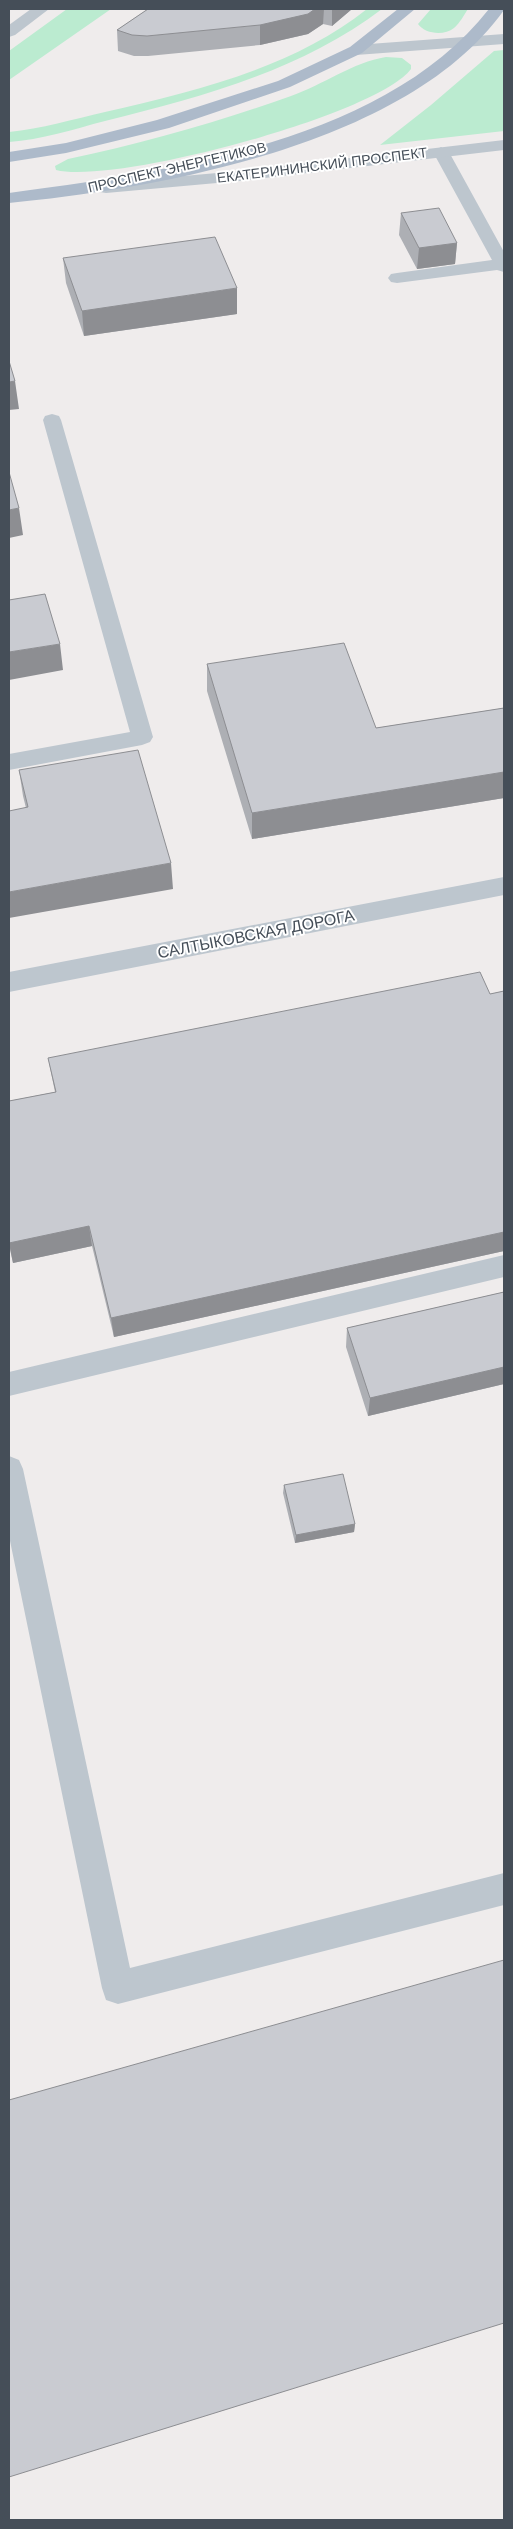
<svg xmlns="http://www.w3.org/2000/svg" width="513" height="2529" viewBox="0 0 513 2529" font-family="'DM Sans',sans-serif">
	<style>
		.green { fill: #bbebd0 }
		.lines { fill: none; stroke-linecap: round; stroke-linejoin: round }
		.service { fill: #bdc6ce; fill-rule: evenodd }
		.minor { fill: #bdc6ce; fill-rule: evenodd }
		.tertiary { fill: #bdc6ce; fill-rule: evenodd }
		.primary { fill: #adbaca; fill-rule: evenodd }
		.wall { fill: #adafb4 }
		.shaded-wall { fill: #8d8e92 }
		.building { fill: #c9cbd1; stroke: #8d8e92 }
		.labels { text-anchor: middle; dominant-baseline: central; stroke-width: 4; stroke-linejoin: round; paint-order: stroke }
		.far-street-label { font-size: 14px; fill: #454e58; stroke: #fff }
		.street-label { font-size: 16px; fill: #454e58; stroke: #fff }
	</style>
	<rect width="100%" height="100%" fill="#efecec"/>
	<path class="green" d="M67,9H111L9,80V51Z
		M367,9H382C302,70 202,97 105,121C74,129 41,140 9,142V132C41,129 74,119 105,112C195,91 293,68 367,9Z
		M431,9H468C464,15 460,23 454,28C444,36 425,34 418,24Z
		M504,50V131L380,145L431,105L494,51Z
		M386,57L402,58L411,65V69C377,115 114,185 56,170L55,166L68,159C145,143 218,122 291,96C323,85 353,62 386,57Z"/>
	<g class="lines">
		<path class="service" d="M441,147L449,152L504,252V272L497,270L397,283L391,282L388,278L391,274L397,273L492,260L433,152Z
			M52,414L59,416L61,420L153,737L150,742L142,745L9,770V754L130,732L43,420L45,416Z
			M504,1255V1277L9,1396V1372Z
			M9,1456L19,1460L23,1469L130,1968L504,1873V1905L118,2004L106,2000L102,1988L9,1536Z"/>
		<path class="minor" d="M31,9H49L15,35L9,37V25Z
			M504,877V895L9,992V972Z"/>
		<path class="tertiary" d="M504,34V44L356,55L348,50L356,45Z
			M504,140V150L239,181L106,193L100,192L97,188L100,184L106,183L239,171Z"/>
		<path class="primary" d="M398,9H415L362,53L290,87L169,128L66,153L9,162V152L66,143L157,120L278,81L350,47Z
			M489,9L504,10C409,144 163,188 9,203V193C166,172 385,142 489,9Z"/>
	</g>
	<path class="wall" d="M148,9H352L332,26L323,24L308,34L260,45L148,56H134L118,51L117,30Z
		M401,213L457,243L455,264L417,269L399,235Z
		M63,258L237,314L84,336L66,283Z
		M207,664L376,728L504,708V798L252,839L207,691Z
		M19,770L173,889L26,808L23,796Z
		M504,991V1251L114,1337L92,1246L13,1263L9,1245V1101L55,1092L48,1058L490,994Z
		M504,1292V1384L368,1416L346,1347L347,1328Z
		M284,1485L355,1524L354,1532L295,1543L283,1493Z"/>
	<path class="shaded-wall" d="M315,9H324L323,24L308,34L260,45V25Z
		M332,9H352L332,26Z
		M457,243L455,264L417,269L419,248Z
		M237,288V314L84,336L82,311Z
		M15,381L19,409L9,410V382Z
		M19,508L23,535L9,538V510Z
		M60,644L63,670L9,680V652Z
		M504,772V798L252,839V813Z
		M171,863L173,889L9,918V892Z
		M89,1226L92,1246L13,1263L9,1243Z
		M504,1232V1251L114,1337L111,1318Z
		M504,1367V1384L368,1416L370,1398Z
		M355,1524L354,1532L295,1543L296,1535Z"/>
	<path class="building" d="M148,9H315L308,14L260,25L147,36L132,35L117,30Z
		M439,208L457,243L419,248L401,213Z
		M215,237L237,288L82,311L63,258Z
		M9,361L15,381L9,382Z
		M9,472L19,508L9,510Z
		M45,594L60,644L9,652V600Z
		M344,643L376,728L504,708V772L252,813L207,664Z
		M138,750L171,863L9,892V811L28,807L19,770Z
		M480,972L490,994L504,991V1232L111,1318L89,1226L9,1243V1101L56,1092L48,1058Z
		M504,1292V1367L370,1398L347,1328Z
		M343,1474L355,1524L296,1535L284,1485Z
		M504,1960V2323L9,2477V2100Z"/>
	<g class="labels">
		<g class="far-street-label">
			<text transform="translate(322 165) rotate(-7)">ЕКАТЕРИНИНСКИЙ ПРОСПЕКТ</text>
			<text transform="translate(177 167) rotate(-13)">ПРОСПЕКТ ЭНЕРГЕТИКОВ</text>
		</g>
		<g class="street-label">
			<text transform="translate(256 934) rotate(-11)">САЛТЫКОВСКАЯ ДОРОГА</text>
		</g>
	</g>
	<rect width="513" height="2529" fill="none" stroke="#454e58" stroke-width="20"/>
</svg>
